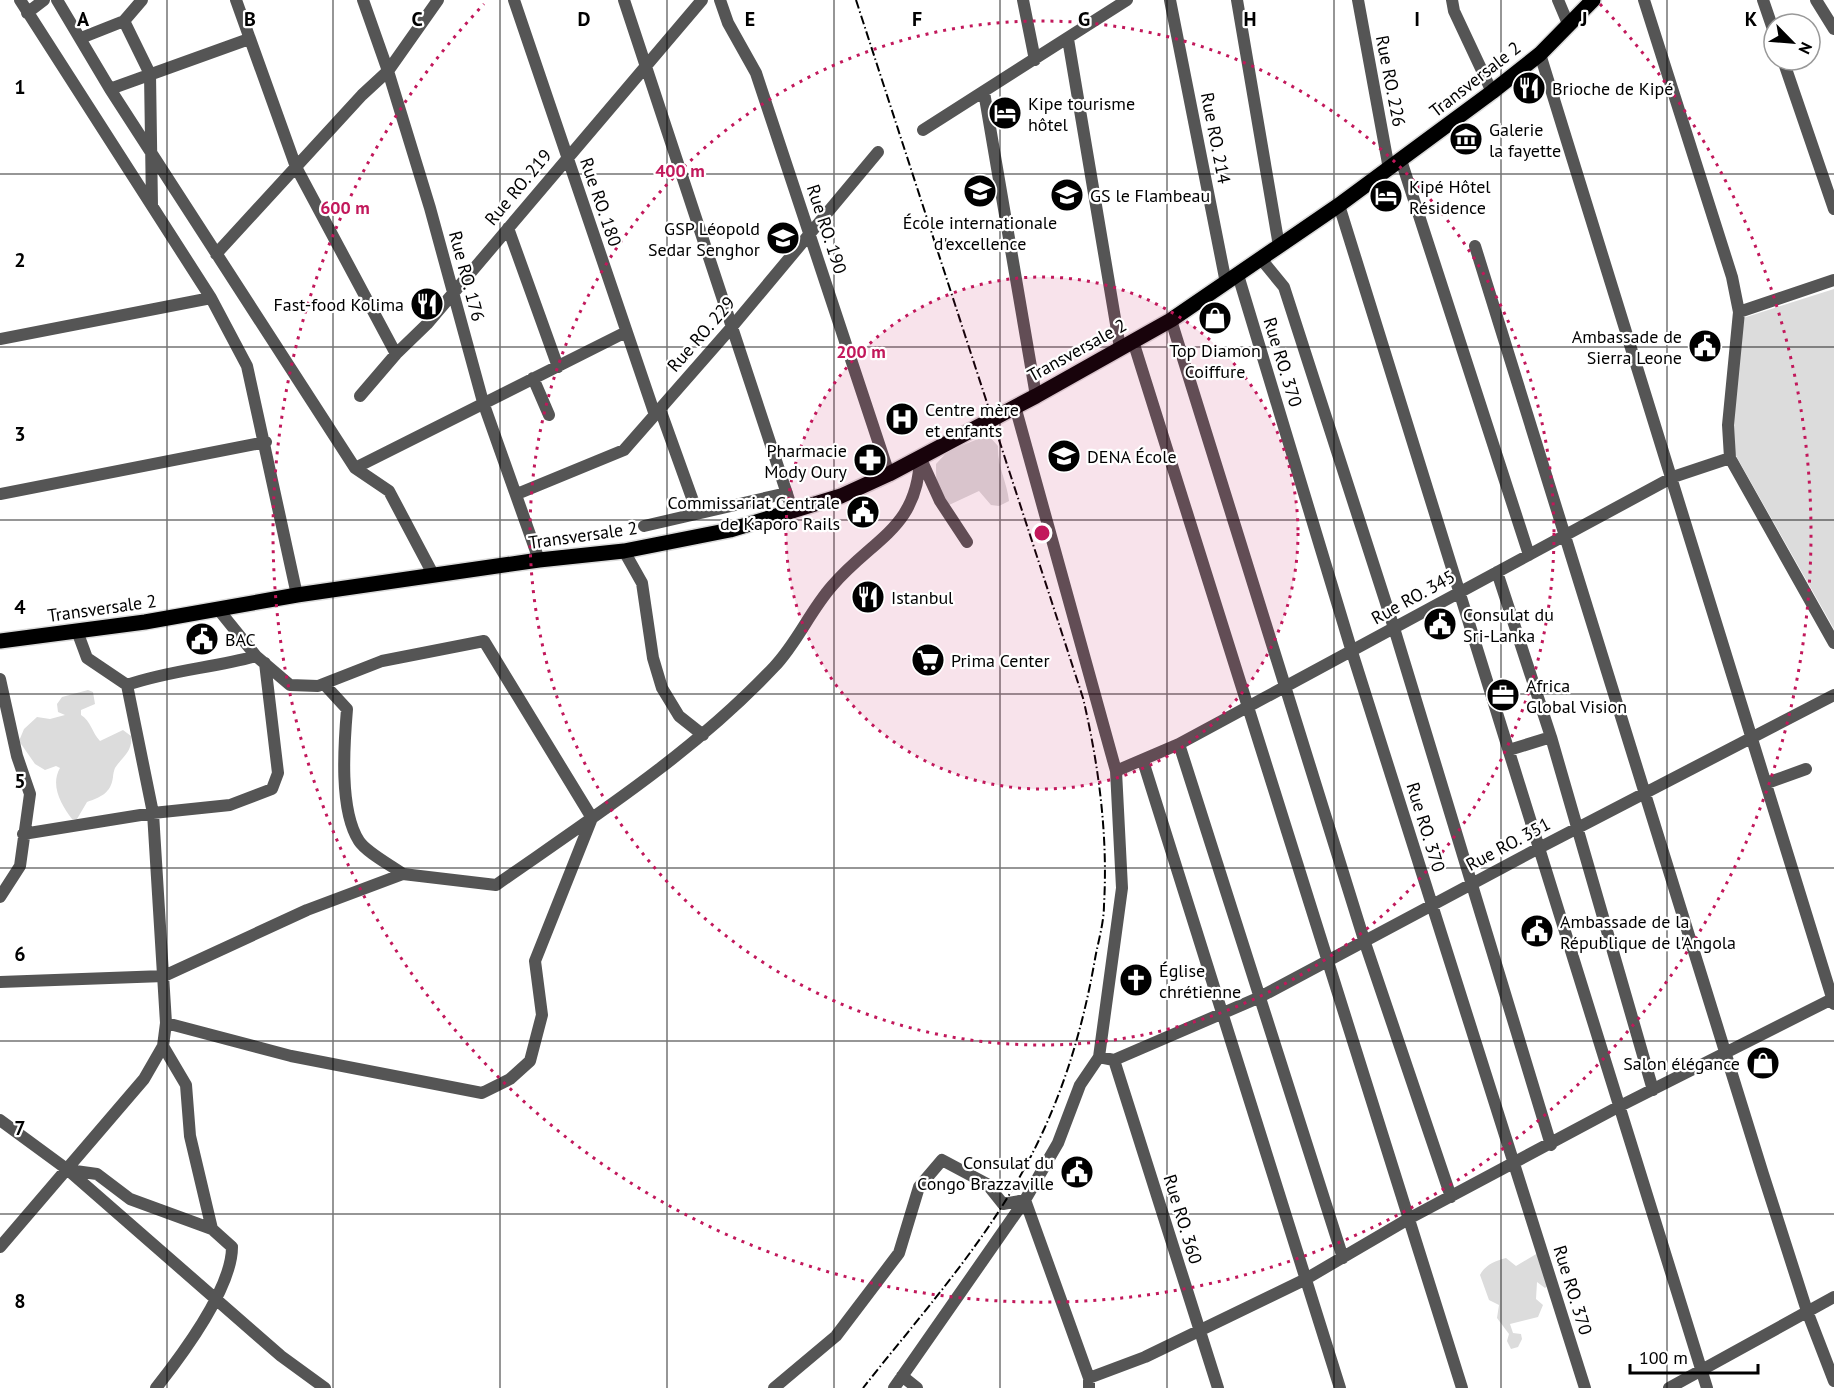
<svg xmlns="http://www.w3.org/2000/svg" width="1834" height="1388" viewBox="0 0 1834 1388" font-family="'PT Sans',sans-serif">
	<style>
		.green { fill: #dcdcdc }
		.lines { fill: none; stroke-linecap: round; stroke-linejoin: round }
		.major-casing { stroke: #dbdbdb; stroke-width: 18 }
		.minor { stroke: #555; stroke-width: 12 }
		.major { stroke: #000; stroke-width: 15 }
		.rail { stroke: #000; stroke-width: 2; stroke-dasharray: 9 3 1.5 3; stroke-linecap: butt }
		.grid { fill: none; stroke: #000; stroke-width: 1.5; stroke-opacity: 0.55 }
		.ring { fill: none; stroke: #c2185b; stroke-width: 3; stroke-dasharray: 3 6 }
		.labels { text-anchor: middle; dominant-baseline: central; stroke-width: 4.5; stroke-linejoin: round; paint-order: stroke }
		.street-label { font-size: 18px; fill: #000; stroke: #fff }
		.poi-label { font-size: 18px; fill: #000; stroke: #fff; text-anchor: start }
		.grid-label { font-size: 20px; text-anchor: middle; font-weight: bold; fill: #000; stroke: #fff; stroke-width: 4.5; stroke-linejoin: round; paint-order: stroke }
		.centre { fill: #c2185b; stroke: #fff; stroke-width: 3 }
		.ring-label { font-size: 18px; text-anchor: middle; font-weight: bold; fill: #c2185b; stroke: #fff; stroke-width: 4.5; stroke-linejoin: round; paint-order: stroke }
	</style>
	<rect width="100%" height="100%" fill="#fff"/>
	<path class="green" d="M1834,289V629L1735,454L1733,424L1743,318Z
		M988,435L998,446C997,466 1007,482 1009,501L999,506L991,505L979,491L949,505C936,496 936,478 936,464L948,451Z
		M88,690L93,692L95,704L81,710V715C91,721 92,733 100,741L123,730L131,736C133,751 123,756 115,768C114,770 113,775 113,777C111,793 101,797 87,802L77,819H72C61,805 50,785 60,768L56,766L45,770L35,764L19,741L24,729L37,717L50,719L65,715L58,712L57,704L62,697Z
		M1538,1253L1549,1285L1545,1288L1537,1282L1536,1299L1543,1305L1538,1317L1510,1324L1513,1333L1521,1334L1522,1339L1518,1347L1511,1349L1507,1341L1509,1334L1497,1318L1499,1305L1489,1300L1480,1275C1485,1265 1495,1261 1506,1258L1516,1266Z"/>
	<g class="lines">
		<defs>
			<path id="major" d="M0,641L145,622L297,595L539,560L624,551L730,530L841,496L889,474L1036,396L1171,320L1339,205L1492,92L1540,54L1593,0"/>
		</defs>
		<use href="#major" class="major-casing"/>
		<path class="minor" d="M20,0L211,298L247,366L297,595
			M57,0L110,89L355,468L389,491L434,576
			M236,0L296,167L396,354
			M363,0L388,71L430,208L483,402L539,560
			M514,0L655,415
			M624,0L793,512
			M720,0L728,23L756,73L889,474
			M1023,0L1035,60
			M1170,0L1226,283
			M1237,0L1279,246
			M1358,0L1389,169
			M1452,0L1454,11L1492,92
			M1558,0L1569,26
			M1644,0L1732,277L1739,312L1728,425L1730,458L1834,643
			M1763,0L1774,32
			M1816,0L1834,29
			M27,13L44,0
			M124,21L150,74L152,206
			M81,38L124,21L142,0
			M1068,39L1120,348
			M1540,54L1834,1004
			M1783,60L1834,209
			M110,89L249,39
			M984,92L1036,396
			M923,130L1127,0
			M1401,160L1529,555
			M1339,205L1707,1388
			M508,228L558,367
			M1475,246L1763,1174L1807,1311L1834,1381
			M216,254L362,95L388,71L438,0
			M1261,259L1284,287L1394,628L1551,1145
			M1238,275L1352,652L1585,1388
			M1739,312L1834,280
			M1171,320L1365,943L1451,1197
			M0,339L211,298
			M1133,341L1462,1388
			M533,378L549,415
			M360,396L396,354L427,324L702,0
			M660,409L697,512
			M355,468L626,332
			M0,494L266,442
			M517,494L624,450L731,328L878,152
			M644,526L787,493
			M624,551L642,583L653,658L662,688L679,716L703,735
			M1497,572L1551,737L1653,1090
			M77,631L87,658L127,685C170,670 213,668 256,656
			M0,679L17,756L30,794L20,866L0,897
			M324,684L347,709C344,745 339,810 359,841C366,852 392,866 403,874
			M1179,744L1343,1258
			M1509,750L1551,737
			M1143,761L1340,1388
			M1116,771L1179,744L1673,477L1730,458
			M1767,783L1806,769
			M23,834L153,813L230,805L272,789L278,773L265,663
			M0,982L164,976L307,910L403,874L496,885C592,818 693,753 774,667C797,643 810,611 832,586C873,538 918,529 920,457L940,501L967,542
			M166,1023L291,1056L482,1093L510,1079L530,1061L542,1015L535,961L592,818L484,641L382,661L318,686L290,685L256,656L218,609
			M163,1046L186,1085L190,1136L212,1229
			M1099,1057L1114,1060L1258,998L1539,848L1834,695
			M1114,1060L1218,1388
			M0,1120L68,1170L281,1356L325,1388
			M68,1170L97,1174L130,1199L212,1229L232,1247C232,1288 182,1355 156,1388
			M0,1247L144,1079L163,1046L166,1023L153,813L127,685
			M902,1376L917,1388
			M1089,1378L1145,1357L1304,1280L1410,1218L1618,1107L1834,998
			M774,1388L836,1336L899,1253L919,1187L942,1160L987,1184L1003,1204L1025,1200L1089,1378V1388
			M894,1388L1025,1200L1058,1143L1080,1085L1099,1057L1122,888L1116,771L1015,406
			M1669,1388L1834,1297"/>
		<use href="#major" class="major"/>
		<path class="rail" d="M856,0L1083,698C1099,766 1108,836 1104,905C1104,923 1098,942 1095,959C1081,1039 1057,1114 1015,1185C973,1257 915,1322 863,1388"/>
	</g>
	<path class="grid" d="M167,0V1388M333,0V1388M500,0V1388M667,0V1388M834,0V1388M1000,0V1388M1167,0V1388M1334,0V1388M1501,0V1388M1667,0V1388M0,174H1834M0,347H1834M0,520H1834M0,694H1834M0,868H1834M0,1041H1834M0,1214H1834"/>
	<circle cx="1042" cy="533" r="256" fill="#c2185b" fill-opacity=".12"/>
	<g class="ring">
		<circle cx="1042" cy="533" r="256"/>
		<circle cx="1042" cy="533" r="512"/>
		<path d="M1600 4A769 769 0 1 1 484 4"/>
	</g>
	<defs>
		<symbol id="restaurant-disc" viewBox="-11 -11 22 22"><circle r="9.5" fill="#000" stroke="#fff"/><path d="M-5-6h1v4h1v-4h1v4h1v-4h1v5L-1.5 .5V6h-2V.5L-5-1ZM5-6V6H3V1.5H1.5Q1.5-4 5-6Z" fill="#fff"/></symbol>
		<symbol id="hotel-disc" viewBox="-11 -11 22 22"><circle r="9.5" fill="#000" stroke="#fff"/><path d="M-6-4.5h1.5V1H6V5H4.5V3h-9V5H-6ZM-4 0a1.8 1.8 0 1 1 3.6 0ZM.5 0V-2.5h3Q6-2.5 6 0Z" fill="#fff"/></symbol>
		<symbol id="museum-disc" viewBox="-11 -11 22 22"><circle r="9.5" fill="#000" stroke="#fff"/><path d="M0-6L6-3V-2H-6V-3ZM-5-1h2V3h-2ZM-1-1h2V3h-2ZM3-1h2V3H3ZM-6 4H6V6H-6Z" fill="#fff"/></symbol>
		<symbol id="school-disc" viewBox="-11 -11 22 22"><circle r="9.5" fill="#000" stroke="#fff"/><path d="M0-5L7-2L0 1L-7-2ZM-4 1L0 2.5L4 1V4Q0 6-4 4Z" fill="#fff"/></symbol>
		<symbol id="shop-disc" viewBox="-11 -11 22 22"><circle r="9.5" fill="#000" stroke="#fff"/><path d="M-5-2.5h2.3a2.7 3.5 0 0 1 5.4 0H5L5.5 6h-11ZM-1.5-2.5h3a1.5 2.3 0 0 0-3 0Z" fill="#fff"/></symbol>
		<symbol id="civic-disc" viewBox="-11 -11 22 22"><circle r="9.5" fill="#000" stroke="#fff"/><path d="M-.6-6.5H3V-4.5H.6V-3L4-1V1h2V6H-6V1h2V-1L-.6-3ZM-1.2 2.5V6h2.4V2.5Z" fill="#fff"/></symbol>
		<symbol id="hospital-disc" viewBox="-11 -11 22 22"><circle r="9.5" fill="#000" stroke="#fff"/><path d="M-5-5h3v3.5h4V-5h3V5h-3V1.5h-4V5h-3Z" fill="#fff"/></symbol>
		<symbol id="pharmacy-disc" viewBox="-11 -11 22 22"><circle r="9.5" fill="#000" stroke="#fff"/><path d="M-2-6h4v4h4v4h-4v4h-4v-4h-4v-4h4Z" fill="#fff"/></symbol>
		<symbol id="supermarket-disc" viewBox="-11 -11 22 22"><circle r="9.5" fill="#000" stroke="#fff"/><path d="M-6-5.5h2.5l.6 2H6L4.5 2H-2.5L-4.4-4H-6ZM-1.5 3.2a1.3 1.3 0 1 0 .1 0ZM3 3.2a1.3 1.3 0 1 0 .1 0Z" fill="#fff"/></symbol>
		<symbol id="office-disc" viewBox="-11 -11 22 22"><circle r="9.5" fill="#000" stroke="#fff"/><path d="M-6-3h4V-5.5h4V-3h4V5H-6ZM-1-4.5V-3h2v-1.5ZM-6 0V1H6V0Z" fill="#fff"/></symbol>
		<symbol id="church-disc" viewBox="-11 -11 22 22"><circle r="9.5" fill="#000" stroke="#fff"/><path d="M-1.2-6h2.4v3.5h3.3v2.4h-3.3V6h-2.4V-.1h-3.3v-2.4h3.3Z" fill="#fff"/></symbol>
	</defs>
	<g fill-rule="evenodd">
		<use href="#restaurant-disc" x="1510" y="69" width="38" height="38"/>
		<use href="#hotel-disc" x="986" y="94" width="38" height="38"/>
		<use href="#museum-disc" x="1447" y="120" width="38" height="38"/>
		<use href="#school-disc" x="961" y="172" width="38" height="38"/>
		<use href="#school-disc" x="1048" y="176" width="38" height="38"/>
		<use href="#hotel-disc" x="1367" y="177" width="38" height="38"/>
		<use href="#school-disc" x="764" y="219" width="38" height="38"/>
		<use href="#restaurant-disc" x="408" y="285" width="38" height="38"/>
		<use href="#shop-disc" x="1196" y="299" width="38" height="38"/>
		<use href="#civic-disc" x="1686" y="327" width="38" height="38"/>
		<use href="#hospital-disc" x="883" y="400" width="38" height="38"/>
		<use href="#school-disc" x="1045" y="437" width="38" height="38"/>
		<use href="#pharmacy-disc" x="851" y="441" width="38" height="38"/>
		<use href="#civic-disc" x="844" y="493" width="38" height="38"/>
		<use href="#restaurant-disc" x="849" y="578" width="38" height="38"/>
		<use href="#civic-disc" x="1421" y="605" width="38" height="38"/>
		<use href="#civic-disc" x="183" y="620" width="38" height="38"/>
		<use href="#supermarket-disc" x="909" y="641" width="38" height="38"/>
		<use href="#office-disc" x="1484" y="676" width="38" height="38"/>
		<use href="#civic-disc" x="1518" y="912" width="38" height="38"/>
		<use href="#church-disc" x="1117" y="961" width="38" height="38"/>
		<use href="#shop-disc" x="1744" y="1044" width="38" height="38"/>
		<use href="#civic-disc" x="1058" y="1153" width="38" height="38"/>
	</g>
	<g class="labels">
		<g class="street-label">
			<text transform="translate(1475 79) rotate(-38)">Transversale 2</text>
			<text transform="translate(1391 81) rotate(79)">Rue RO. 226</text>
			<text transform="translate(1216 138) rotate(79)">Rue RO. 214</text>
			<text transform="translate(518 187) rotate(-50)">Rue RO. 219</text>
			<text transform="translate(601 202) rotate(71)">Rue RO. 180</text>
			<text transform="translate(827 229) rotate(72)">Rue RO. 190</text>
			<text transform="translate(467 276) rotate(75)">Rue RO. 176</text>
			<text transform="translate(701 334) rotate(-49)">Rue RO. 229</text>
			<text transform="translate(1077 350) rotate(-29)">Transversale 2</text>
			<text transform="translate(1283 362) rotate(73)">Rue RO. 370</text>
			<text transform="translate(583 535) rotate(-8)">Transversale 2</text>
			<text transform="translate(1413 597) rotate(-29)">Rue RO. 345</text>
			<text transform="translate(102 608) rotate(-8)">Transversale 2</text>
			<text transform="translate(1426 827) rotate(73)">Rue RO. 370</text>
			<text transform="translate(1508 844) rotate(-28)">Rue RO. 351</text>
			<text transform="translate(1183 1219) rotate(73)">Rue RO. 360</text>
			<text transform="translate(1573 1290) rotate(73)">Rue RO. 370</text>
		</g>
		<g class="poi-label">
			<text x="1552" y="88">Brioche de Kipé</text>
			<text x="1028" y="103">Kipe tourisme<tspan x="1028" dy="21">hôtel</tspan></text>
			<text x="1489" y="129">Galerie<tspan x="1489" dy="21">la fayette</tspan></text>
			<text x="1409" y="186">Kipé Hôtel<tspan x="1409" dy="21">Résidence</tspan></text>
			<text x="1090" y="195">GS le Flambeau</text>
			<text x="980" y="222" text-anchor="middle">École internationale<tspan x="980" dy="21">d'excellence</tspan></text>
			<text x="760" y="228" text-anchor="end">GSP Léopold<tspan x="760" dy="21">Sedar Senghor</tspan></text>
			<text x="404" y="304" text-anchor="end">Fast-food Kolima</text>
			<text x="1682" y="336" text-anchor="end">Ambassade de<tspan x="1682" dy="21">Sierra Leone</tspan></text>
			<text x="1215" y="350" text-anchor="middle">Top Diamon<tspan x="1215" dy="21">Coiffure</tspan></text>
			<text x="925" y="409">Centre mère<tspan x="925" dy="21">et enfants</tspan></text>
			<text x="847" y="450" text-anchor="end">Pharmacie<tspan x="847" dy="21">Mody Oury</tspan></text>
			<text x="1087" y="456">DENA École</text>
			<text x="840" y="502" text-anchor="end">Commissariat Centrale<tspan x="840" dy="21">de Kaporo Rails</tspan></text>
			<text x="891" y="597">Istanbul</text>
			<text x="1463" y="614">Consulat du<tspan x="1463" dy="21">Sri-Lanka</tspan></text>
			<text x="225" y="639">BAC</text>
			<text x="951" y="660">Prima Center</text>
			<text x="1526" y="685">Africa<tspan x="1526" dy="21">Global Vision</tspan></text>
			<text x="1560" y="921">Ambassade de la<tspan x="1560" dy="21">République de l'Angola</tspan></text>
			<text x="1159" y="970">Église<tspan x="1159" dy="21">chrétienne</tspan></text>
			<text x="1740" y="1063" text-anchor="end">Salon élégance</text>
			<text x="1054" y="1162" text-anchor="end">Consulat du<tspan x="1054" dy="21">Congo Brazzaville</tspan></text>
		</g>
	</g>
	<g class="grid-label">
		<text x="83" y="26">A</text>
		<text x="250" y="26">B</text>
		<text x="417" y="26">C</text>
		<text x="584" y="26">D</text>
		<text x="750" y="26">E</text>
		<text x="917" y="26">F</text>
		<text x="1084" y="26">G</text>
		<text x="1250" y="26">H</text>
		<text x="1417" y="26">I</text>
		<text x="1584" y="26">J</text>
		<text x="1751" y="26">K</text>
		<text x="20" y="94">1</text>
		<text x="20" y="267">2</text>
		<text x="20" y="441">3</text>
		<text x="20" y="614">4</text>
		<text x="20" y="788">5</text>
		<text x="20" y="961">6</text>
		<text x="20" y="1135">7</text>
		<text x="20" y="1308">8</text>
	</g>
	<circle cx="1042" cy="533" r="9" class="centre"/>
	<g class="ring-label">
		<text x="680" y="177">400 m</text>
		<text x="345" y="214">600 m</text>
		<text x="861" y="358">200 m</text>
	</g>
	<g transform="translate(1792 42) rotate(115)"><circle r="28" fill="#ffffff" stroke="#999999" stroke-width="1.5"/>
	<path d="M0-4.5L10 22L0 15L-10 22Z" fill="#000000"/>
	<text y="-9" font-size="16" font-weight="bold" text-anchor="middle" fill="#000000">N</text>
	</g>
	<path d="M1630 1364v9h128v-9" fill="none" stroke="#000000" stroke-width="3"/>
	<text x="1639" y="1364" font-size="18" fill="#000000" stroke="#ffffff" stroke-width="4.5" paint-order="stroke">100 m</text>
</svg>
